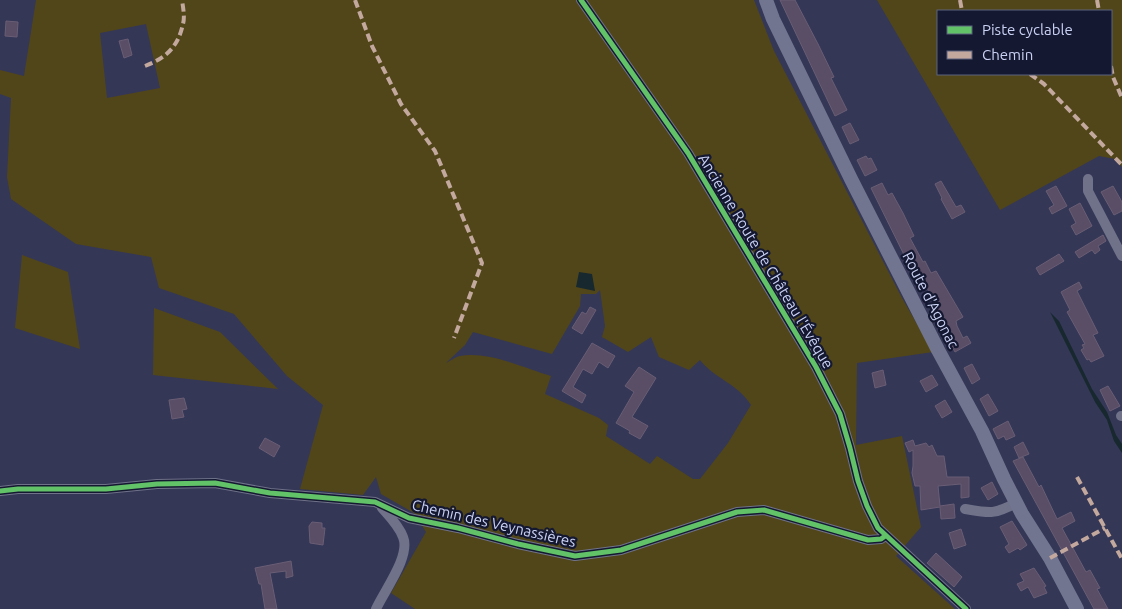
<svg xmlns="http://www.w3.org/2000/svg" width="1122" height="609" viewBox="0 0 1122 609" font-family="Ubuntu,sans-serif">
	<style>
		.green { fill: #514619; fill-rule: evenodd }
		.water { fill: #17282f }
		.building { fill: #5a4d66; stroke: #695e75 }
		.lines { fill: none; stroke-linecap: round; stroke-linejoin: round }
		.minor { stroke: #6f7289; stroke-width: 10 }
		.secondary { stroke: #71758f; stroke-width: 14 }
		.quiet { stroke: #c3a89e; stroke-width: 4; stroke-dasharray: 8 4; stroke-linecap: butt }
		.cycleway-casing { stroke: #151831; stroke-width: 8 }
		.cycleway { stroke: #61c268; stroke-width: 5 }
		.labels { text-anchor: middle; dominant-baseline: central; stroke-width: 4.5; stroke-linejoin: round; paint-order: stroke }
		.street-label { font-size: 15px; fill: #cad2f4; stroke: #151831 }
	</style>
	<rect width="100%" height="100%" fill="#353756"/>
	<path class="green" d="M36,0H754L774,51L902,298L933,352L857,363L856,445L902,436L921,527L896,556L955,609H415L391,593L426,532L414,513L381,494L376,477L363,495L300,489L323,405L287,376L234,314L159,288L151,257L76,244L11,199L7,177L11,98L0,94V70L24,76ZM146,24L160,88L107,98L100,33ZM600,290L605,326L602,337L628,352L651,337L659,357L689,370L700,360C715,379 737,383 751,405L728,443L700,479H693L657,456L650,464L606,436L608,425L599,418L545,394L551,376C525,368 488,351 460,356C455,357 450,361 446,363L465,345L473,332L552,354L580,306L581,294H596Z
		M877,0H1122V167L1115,159L1099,156L1000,210ZM1111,11V74H938V11Z
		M22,255L68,272L80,349L15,328Z
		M154,308L220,332L278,389L153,375Z"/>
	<path class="water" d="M579,272L592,274L595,291L576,287Z
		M1050,312L1059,321L1092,389L1107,412L1116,435L1122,444V453L1114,441L1107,420L1095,402Z"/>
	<path class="building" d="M780,0H795L818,44L834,77L831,78L847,110L835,116Z
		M6,21L18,22L17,37L5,36Z
		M128,39L132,55L124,58L119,41Z
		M850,123L859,140L850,144L842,127Z
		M866,156L868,159L871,158L877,170L865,176L857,160Z
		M941,181L956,207L961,205L965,212L952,219L941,199L942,198L935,184Z
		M882,183L888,195L892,193L903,213L914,236L910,238L923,262L925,261L931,273L936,271L963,317L956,321L957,326L963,338L967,336L971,343L955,352L947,337L952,334L920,275L915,277L871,188Z
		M1056,186L1067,206L1052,214L1049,208L1054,205L1046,191Z
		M1113,186L1122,202V211L1114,215L1101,192Z
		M1080,203L1092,226L1076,235L1071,226L1076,223L1069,209Z
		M1103,235L1106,241L1098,246L1100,250L1095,254L1092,250L1079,258L1075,252Z
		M1059,254L1064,261L1040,275L1036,268Z
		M1079,282L1082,288L1077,291L1098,333L1093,335L1104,356L1091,362L1089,359L1087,360L1081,350L1084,348L1082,345L1085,344L1067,312L1070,310L1061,292Z
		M590,307L596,310L582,334L572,328L582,312L586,314Z
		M592,343L615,356L608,368L599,362L592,374L583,369L573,387L586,395L582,403L562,391Z
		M972,364L980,379L972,384L964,368Z
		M639,367L656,378L632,417L648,426L640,439L629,433L630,431L616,423L634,392L625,386Z
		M883,370L886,385L875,388L872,373Z
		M932,375L938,385L926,392L920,381Z
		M1108,386L1120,406L1110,411L1100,390Z
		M988,394L998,411L989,416L980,399Z
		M184,398L187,409L182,410L184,417L172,419L169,400Z
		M945,400L952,412L942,418L935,406Z
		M1008,421L1015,436L1006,440L1004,436L998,439L993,429Z
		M265,438L280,446L274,457L259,448Z
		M913,440L915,446L926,443L929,447L932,445L937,456H944L947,477H969V497L961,498V484L938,486L940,506L954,504L955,518L941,519L940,507L921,510L920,486H915L912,473L913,466V450L909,452L905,443Z
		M1023,442L1029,454L1019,458L1014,447Z
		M1023,457L1039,487L1041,485L1057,519L1071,512L1075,521L1062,528L1086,572L1090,570L1100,588L1097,589L1108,609H1094L1013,461Z
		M992,482L998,494L988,500L981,488Z
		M1012,521L1027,545L1020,550L1018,548L1009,553L1005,547L1009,544L1000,527Z
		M312,522L322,523V528H325L323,545L310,543L309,526Z
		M961,529L966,545L954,549L949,533Z
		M936,553L962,577L954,587L927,563Z
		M291,561L293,576L286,578V571L270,573L277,609H265L261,584H259L255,568Z
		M1034,568L1046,586L1044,587L1047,593L1034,598L1028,587L1021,591L1017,584L1024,581L1020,574Z"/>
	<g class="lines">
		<path class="minor" d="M581,0L688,153L816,367L840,414L850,448L858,481L867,506L878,528L966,609
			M1088,179V191L1122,256
			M1121,416H1122
			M0,491L18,489H106L157,484L215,483L270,493L375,502L409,518L458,528L518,544L575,556L621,550L737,512L764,510L868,540L881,539L885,536
			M965,509C989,513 994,515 1016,503
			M376,609C384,591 411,556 403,537C399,526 390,517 382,508L383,506"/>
		<path class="secondary" d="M766,0L773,19L851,179L938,350L982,431L1004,479L1022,514L1050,558L1077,609"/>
		<path class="quiet" d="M355,0L372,46L401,104L435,151L482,263L454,338
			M960,0L962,11
			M1097,0L1099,11
			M145,66C166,58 178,47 183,24C185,17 183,7 182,0
			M1111,66L1113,77L1122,98
			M1030,74L1044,84L1122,165
			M1077,477L1122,559
			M1050,558L1105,528"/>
		<defs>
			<path id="cycleway" d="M581,0L688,153L816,367L840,414L850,448L858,481L867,506L878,528L966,609
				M0,491L18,489H106L157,484L215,483L270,493L375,502L409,518L458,528L518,544L575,556L621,550L737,512L764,510L868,540L881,539L885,536"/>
		</defs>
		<use href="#cycleway" class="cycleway-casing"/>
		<use href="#cycleway" class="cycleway"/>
	</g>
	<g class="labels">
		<g class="street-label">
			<text transform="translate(766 261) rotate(59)">Ancienne Route de Château l'Évêque</text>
			<text transform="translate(931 300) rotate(63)">Route d'Agonac</text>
			<text transform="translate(494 523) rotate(13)">Chemin des Veynassières</text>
		</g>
	</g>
	<rect x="937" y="10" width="175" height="65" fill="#151831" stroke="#5d627f"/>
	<rect x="947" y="26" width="25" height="8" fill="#61c268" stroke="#5d627f"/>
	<text x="982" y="35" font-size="15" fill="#cad2f4">Piste cyclable</text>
	<rect x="947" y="51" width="25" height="8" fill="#c3a89e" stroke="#5d627f"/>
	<text x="982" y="60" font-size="15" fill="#cad2f4">Chemin</text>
</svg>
